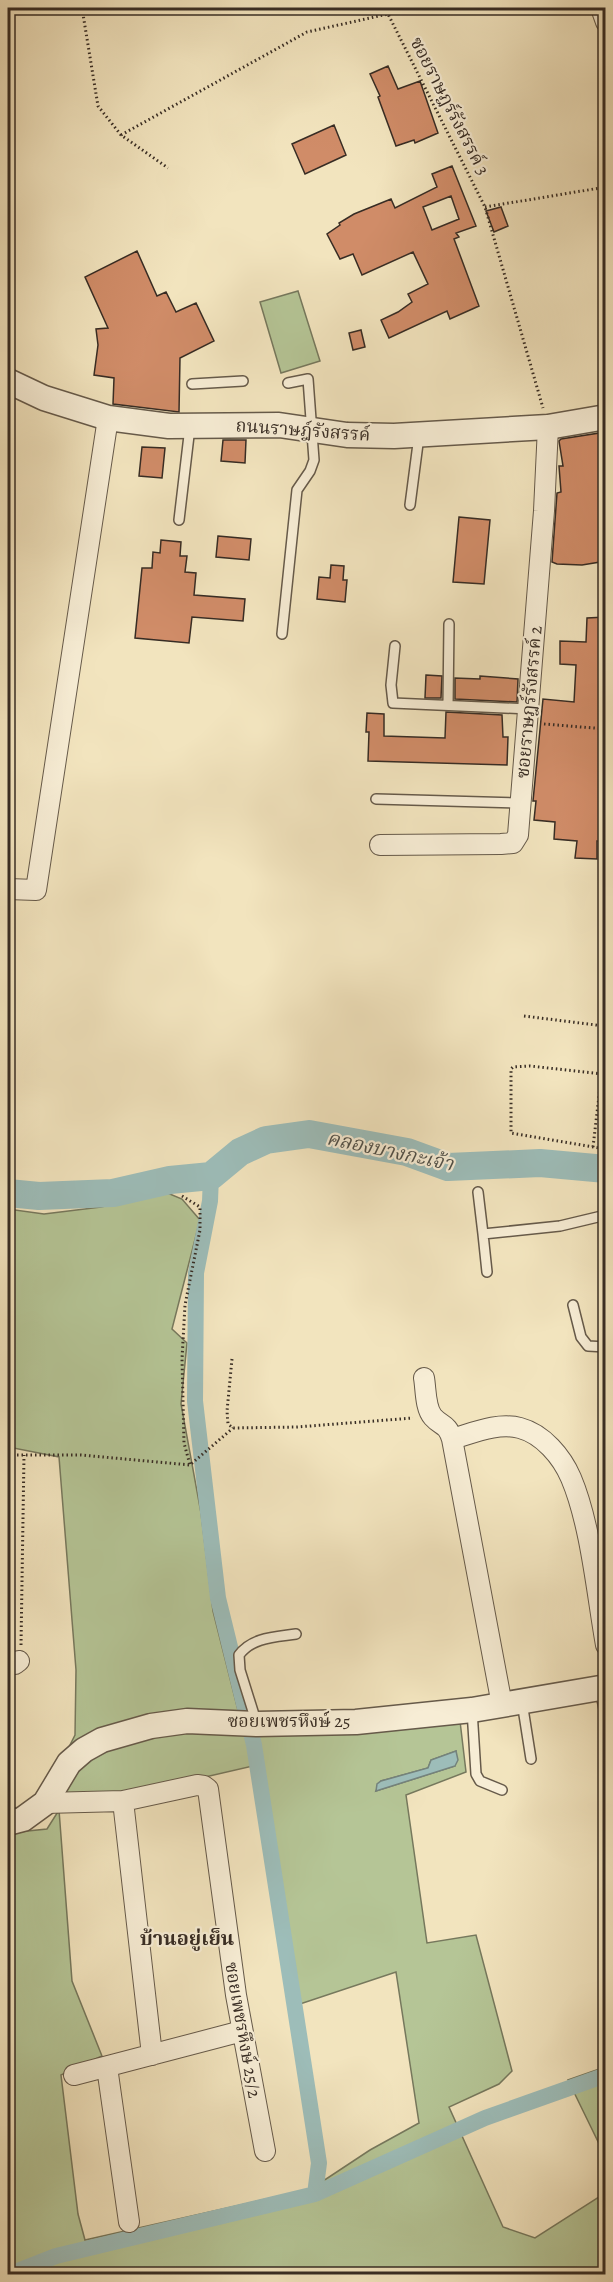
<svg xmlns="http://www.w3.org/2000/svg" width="613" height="2282" viewBox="0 0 613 2282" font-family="Alegreya,'Noto Serif Thai',serif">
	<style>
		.green { fill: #b5c596; stroke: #76785d; stroke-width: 1.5; fill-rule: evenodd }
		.water { fill: #9dbdb9; stroke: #74837d; stroke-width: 1.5 }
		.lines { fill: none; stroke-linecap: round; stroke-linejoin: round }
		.canal { stroke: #9dbdb9; stroke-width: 16 }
		.river { stroke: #9dbdb9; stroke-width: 28 }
		.building { fill: #d08c68; stroke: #372c24; stroke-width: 1.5; fill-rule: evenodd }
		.service-casing { stroke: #665a4a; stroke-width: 12 }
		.minor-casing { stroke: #665a4a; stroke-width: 22 }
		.tertiary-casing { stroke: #665a4a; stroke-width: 27 }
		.path { stroke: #372c24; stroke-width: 3; stroke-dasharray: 1.5 3; stroke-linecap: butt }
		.service { stroke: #f7edd5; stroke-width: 9 }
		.minor { stroke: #f7edd5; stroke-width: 20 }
		.tertiary { stroke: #f7edd5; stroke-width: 24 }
		.labels { text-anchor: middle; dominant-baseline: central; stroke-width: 4.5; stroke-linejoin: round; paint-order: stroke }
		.street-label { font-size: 18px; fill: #372c24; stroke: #f7edd5 }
		.water-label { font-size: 20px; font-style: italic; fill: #505049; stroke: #f7edd5 }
		.neighbourhood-label { font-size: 20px; font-weight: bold; fill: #372c24; stroke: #f7edd5 }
	</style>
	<rect width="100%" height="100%" fill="#f2e4be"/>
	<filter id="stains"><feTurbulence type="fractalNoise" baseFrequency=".00333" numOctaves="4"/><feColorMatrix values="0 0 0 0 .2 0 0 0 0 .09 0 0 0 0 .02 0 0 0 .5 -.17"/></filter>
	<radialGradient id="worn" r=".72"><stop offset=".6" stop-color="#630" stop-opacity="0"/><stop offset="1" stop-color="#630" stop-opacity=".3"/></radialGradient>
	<path class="green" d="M298,291L320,361L281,373L260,302Z
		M165,1192L182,1199L200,1220L172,1329L187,1343L181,1404L201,1513L213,1611L239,1714L68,1749L75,1735L76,1670L59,1457L8,1447V1209L44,1214L101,1207Z
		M460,1721L466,1772L406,1795L427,1943L476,1935L512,2071L499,2084L449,2107L503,2227L535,2238L605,2193V2274H8V1833L47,1829L59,1810L72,1981L102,2056L61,2075L78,2214L85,2240L311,2189L370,2150L419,2123L396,1972L297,2005L258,1734ZM456,1751L455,1766L376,1791L381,1781L428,1768L431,1760Z
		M234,1725L245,1735L257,1765L136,1793L63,1797C68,1789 72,1780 77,1773C105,1737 191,1732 234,1725Z
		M605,2067H606L605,2156L568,2080Z"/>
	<path class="water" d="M456,1751L458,1760L455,1766L376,1791L377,1784L381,1781L428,1768L431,1760Z"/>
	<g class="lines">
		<path class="canal" d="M211,1176L210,1201L196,1273L195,1401L218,1598L254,1745L319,2163L315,2194
			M10,2274L56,2256L315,2194L485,2118L606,2075"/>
		<path class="river" d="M8,1193L39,1196L113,1193L170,1180L211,1176L240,1152L266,1140L309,1134L407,1152L448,1167L540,1163L606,1169"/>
	</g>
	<path class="building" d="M388,66L398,89L420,81L438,133L415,143L414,140L396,146L378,97L380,96L370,74Z
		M334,125L346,155L305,174L292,144Z
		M452,166L476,226L456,233L459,237L454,239L479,306L450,319L447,311L389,338L381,320L398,312L412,302L408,294L428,284L413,252L362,275L353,254L340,259L327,234L340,225L339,223L354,214L391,199L395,208L437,187L432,174ZM451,196L459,219L432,230L423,207Z
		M501,207L508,226L494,232L486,211Z
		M137,251L157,296L166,292L176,312L196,303L214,341L180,358L179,412L113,404L114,378L94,375L98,345L96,329L108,328L85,277Z
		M361,330L365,347L353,350L349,333Z
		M606,432V561L582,565L557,564L552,562L557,493L561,492L559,466H563L559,441L561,439Z
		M223,440H246L245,463L221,461Z
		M142,447L165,448L162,478L139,476Z
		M459,517L490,520L484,584L453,582Z
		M218,536L251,539L249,560L216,557Z
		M161,540L181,542L180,556H187L185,572L196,573L194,595L245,599L243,621L192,617L189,643L135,638L142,568H152L153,552L160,553Z
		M331,565L344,566L343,580H347L345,602L317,599L319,577L330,578Z
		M606,617V841H597V859L575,858L577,841L554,839L555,822L534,820L536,801H533L543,699L574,702L576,665L560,664V641L586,642L587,618Z
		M426,675L442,676L441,698H425Z
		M480,676L518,679L517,702L455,699V678L480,679Z
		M446,712L502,715L503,737H508L507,765L368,761L369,732H366L367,713L384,714V736L445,738Z"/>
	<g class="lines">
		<defs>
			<path id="service" d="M192,384L243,381
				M410,505L419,436
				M179,520L190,427
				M282,634L297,490L310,471L314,460L308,379L288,383
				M395,646L391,685L393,703L529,709
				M448,705L449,624
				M376,799L521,803
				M478,1192L483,1234L560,1226L606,1215
				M483,1234L487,1272
				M573,1305L581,1337L588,1346L606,1347
				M600,1690L606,1718
				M522,1702L531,1759
				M472,1710L476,1774L480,1781L502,1790
				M256,1721L240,1670L239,1655C252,1637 276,1637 296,1634"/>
			<path id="minor" d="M601,8L606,22
				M380,845L501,844L513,843L518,835L544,511L548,427
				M8,889L36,890L108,418
				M424,1378C426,1389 425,1408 433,1417C442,1427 447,1423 452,1439L502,1705
				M452,1439C473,1433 498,1422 520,1428C543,1434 562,1457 571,1478C591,1525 597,1595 606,1645
				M8,1663L15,1664L19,1661
				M123,1801L152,2055
				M45,1803L123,1801L197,1785L204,1786L208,1789L236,1995L265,2151
				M107,2067L129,2222
				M74,2075L242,2031"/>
			<path id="tertiary" d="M8,381L44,398L108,418L169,426L279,425L347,435L394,436L548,427L606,417
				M8,1823L23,1819L45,1803L69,1763L84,1750L102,1740L151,1726L187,1721L257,1724L356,1722L472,1710L606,1687"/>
		</defs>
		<use href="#service" class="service-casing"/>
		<use href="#minor" class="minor-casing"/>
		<use href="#tertiary" class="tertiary-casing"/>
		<path class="path" d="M82,8L98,106L121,135L168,168
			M121,135L307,32L388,14L485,207L543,408
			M485,207L606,187
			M544,724L606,729
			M524,1016L604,1026
			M602,1074L530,1066L513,1067L511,1069V1133L606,1149
			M593,1147L605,1045L606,1019
			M182,1196L200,1207V1230L185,1305L182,1359L184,1443L190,1465
			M232,1359L227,1411L228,1424L233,1428L297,1427L413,1418
			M8,1455H81L190,1465L233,1428
			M21,1645L24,1455"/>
		<use href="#service" class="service"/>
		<use href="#minor" class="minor"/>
		<use href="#tertiary" class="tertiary"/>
	</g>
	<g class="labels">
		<g class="street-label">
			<text transform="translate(450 106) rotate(63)">ซอยราษฎร์รังสรรค์ 3</text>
			<text transform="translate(303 430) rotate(4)">ถนนราษฎ์รังสรรค์</text>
			<text transform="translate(529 702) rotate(-85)">ซอยราษฎร์รังสรรค์ 2</text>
			<text x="289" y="1721">ซอยเพชรหึงษ์ 25</text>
			<text transform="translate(243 2030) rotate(80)">ซอยเพชรหึงษ์ 25/2</text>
		</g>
		<g class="water-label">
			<text transform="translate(390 1151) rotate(12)">คลองบางกะเจ้า</text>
		</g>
		<g class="neighbourhood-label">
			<text x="187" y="1938">บ้านอยู่เย็น</text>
		</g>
	</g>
	<rect width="613" height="2282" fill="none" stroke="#f2e4be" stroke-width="30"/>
	<rect x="9" y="9" width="595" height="2264" fill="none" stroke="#372c24" stroke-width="3"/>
	<rect x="15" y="15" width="583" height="2252" fill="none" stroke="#372c24" stroke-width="1.5"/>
	<rect width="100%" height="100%" filter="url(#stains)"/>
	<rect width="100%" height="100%" fill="url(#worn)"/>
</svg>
